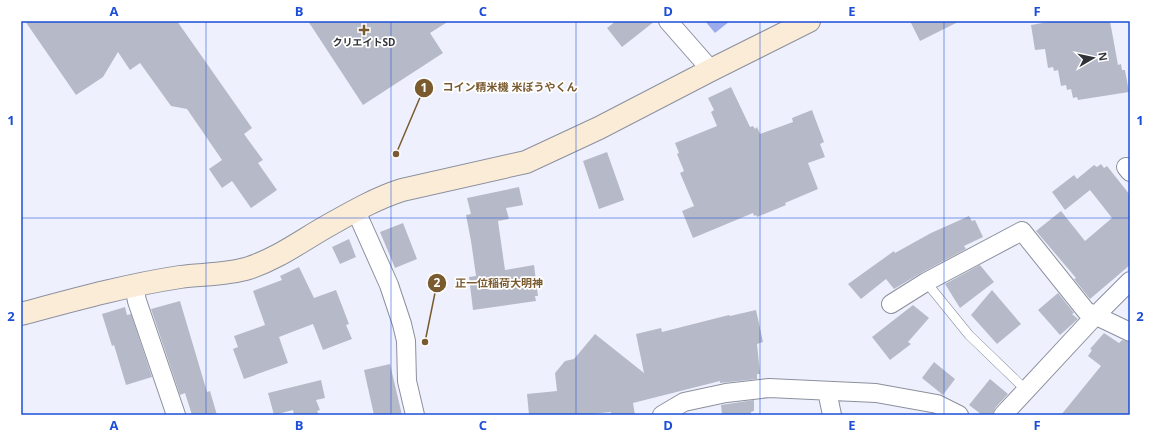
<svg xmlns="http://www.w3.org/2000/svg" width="1151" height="436" viewBox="0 0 1151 436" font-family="'Open Sans','Noto Sans JP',sans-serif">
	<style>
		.water { fill: #9cabec }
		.building { fill: #b6bac8 }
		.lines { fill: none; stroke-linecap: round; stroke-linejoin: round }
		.lane-casing { stroke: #8c909e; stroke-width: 10 }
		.street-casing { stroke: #8c909e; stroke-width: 20 }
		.secondary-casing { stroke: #8c909e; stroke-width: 24 }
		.lane { stroke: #fff; stroke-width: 9 }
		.street { stroke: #fff; stroke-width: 18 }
		.secondary { stroke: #fbecd8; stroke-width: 22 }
		.grid { fill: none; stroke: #1d4ed8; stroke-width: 1; stroke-opacity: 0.55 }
		.poi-dot { fill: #7a5b30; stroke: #fff; stroke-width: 1.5 }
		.labels { text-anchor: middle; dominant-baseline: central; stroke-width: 3.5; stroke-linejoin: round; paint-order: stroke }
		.poi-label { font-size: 10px; font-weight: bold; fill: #313238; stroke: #fff }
		.leader { fill: none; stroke: #7a5b30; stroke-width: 1.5 }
		.callout-dot { fill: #7a5b30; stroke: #fff; stroke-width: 1.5 }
		.mark-label { font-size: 12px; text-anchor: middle; font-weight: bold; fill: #fff }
		.callout-label { font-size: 11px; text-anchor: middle; font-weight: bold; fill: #7a5b30; stroke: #fff; stroke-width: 3.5; stroke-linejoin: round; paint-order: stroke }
		.neatline { fill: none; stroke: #1d4ed8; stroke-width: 1.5 }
		.grid-label { font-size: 13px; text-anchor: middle; font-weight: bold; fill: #1d4ed8 }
	</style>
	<rect width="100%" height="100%" fill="#eef1fd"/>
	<path class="water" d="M705,21H730L715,33Z"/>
	<path class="building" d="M25,21H177L252,128L244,134L263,160L258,163L277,190L251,208L232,181L222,188L209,169L222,160L187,109L171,106L140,63L130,70L118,52L103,77L76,95Z
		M308,21H449L430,33L443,53L363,105Z
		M616,21H655L622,47L607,28Z
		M910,21H960L920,41Z
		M1054,21H1110L1118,65L1121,64L1122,70H1125L1129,92L1078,100L1077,97L1073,98L1071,89L1067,90L1066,85L1061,86L1058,70L1054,71L1053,67L1048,68L1045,49L1035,50L1031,25Z
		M731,87L750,127L753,126L755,129L757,127L760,134L793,122L792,118L812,110L824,142L820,144L825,157L808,163L818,189L785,203L786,205L757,217L756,215L754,216L753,213L693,238L682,211L694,206L680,173L684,171L677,154L679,153L675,143L717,126L711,112L714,110L708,98Z
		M607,152L624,200L599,209L583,161Z
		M1101,164L1104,168L1107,166L1130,195V265L1090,299L1074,279L1076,278L1036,231L1061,211L1085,241L1112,218L1090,190L1065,210L1052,192L1074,175L1077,179L1094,165L1097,167Z
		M519,187L523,205L506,208L509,219L498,221L505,270L534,265L538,296H535L536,301L473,310L469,277L476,276L471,241L466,215L471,214L467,198Z
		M969,216L972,221L975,220L983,237L964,246L966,249L921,273L894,289L886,279L861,299L848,284L894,251L895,253L931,233Z
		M403,223L417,259L395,268L380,232Z
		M349,239L356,257L340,264L332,247Z
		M980,265L994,282L960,308L945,284Z
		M299,267L314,298L336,290L349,324L346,325L352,339L323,350L313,324L279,337L288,363L244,379L233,349L238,347L234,336L265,325L253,291L282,280L280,276Z
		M992,290L1021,324L997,344L971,315Z
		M1058,293L1074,313L1072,314L1078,319L1060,335L1038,310Z
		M180,301L207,392L210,391L217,415H192L185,393L180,395L151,309Z
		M913,305L929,318L908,342L911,344L890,360L872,337Z
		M125,307L127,315L131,314L152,377L126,385L114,345L112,346L102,314Z
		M756,310L763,342L757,344L760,374H757V379L720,383V381L633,403L635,415H611V412L581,415H529L527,394L557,391L555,373L565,361L574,359L595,334L644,373L636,334L661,328L662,332L729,315L730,316Z
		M1104,333L1119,343L1122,340L1130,342V415H1061L1101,366L1088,356L1092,350L1090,349Z
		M934,362L955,379L943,395L922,378Z
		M390,364L402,415H374L364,370Z
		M990,379L1008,394L995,408L993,415H982L969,405Z
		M321,380L325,398L316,400L320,410L317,411L319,415H294L293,410L274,415L268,393Z
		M754,400V411L751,412V415H722L721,405Z"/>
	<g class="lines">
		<defs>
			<path id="lane" d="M926,282L969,335L1026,390"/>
			<path id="street" d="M668,21L711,70
				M1126,167L1130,172
				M356,211L389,285L402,324L406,341L407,381L415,415
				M134,286L137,301L176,415
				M891,304L926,282L1022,231L1086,311L1130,332
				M827,391L832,415
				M662,415L684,402L726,393L769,388L876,393L937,404L959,415
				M1003,415L1095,316L1130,281"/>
			<path id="secondary" d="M21,314C73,300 127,285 180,277C203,274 226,275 249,268C281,257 302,240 331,224C354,211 377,198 402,190L526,162L599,128L711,70L809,21"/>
		</defs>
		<use href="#lane" class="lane-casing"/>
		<use href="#street" class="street-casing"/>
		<use href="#secondary" class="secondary-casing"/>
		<use href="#lane" class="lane"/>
		<use href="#street" class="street"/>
		<use href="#secondary" class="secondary"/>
	</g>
	<path class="grid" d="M206,21V415M391,21V415M576,21V415M760,21V415M944,21V415M21,218H1130"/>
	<path class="poi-dot" d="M362 24h4v4h4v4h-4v4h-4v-4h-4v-4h4z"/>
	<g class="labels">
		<g class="poi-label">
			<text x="364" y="42">クリエイトSD</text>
		</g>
	</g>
	<path class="leader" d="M396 154L424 88M425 342L437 283"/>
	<g class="callout-dot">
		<circle cx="396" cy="154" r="4"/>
		<circle cx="425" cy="342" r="4"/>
		<circle cx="424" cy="88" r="10"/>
		<circle cx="437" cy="283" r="10"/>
	</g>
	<g class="mark-label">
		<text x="424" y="92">1</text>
		<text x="437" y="287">2</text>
	</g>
	<g class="callout-label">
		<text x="510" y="91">コイン精米機 米ぼうやくん</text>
		<text x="499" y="287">正一位稲荷大明神</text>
	</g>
	<rect width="1151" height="436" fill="none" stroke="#ffffff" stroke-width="44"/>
	<g transform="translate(1093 58) rotate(81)" stroke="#ffffff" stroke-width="3" paint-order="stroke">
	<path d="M0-3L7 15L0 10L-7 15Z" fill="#313238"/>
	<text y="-6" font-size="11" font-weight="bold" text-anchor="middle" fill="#313238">N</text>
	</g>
	<rect x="22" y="22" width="1107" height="392" class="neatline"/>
	<g class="grid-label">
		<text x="114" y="16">A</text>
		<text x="299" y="16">B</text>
		<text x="483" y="16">C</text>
		<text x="668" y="16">D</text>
		<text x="852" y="16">E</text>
		<text x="1037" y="16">F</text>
		<text x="11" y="125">1</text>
		<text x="1140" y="125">1</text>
		<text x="11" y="321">2</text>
		<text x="1140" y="321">2</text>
		<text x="114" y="430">A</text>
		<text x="299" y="430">B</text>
		<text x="483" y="430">C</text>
		<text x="668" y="430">D</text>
		<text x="852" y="430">E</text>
		<text x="1037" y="430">F</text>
	</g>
</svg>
